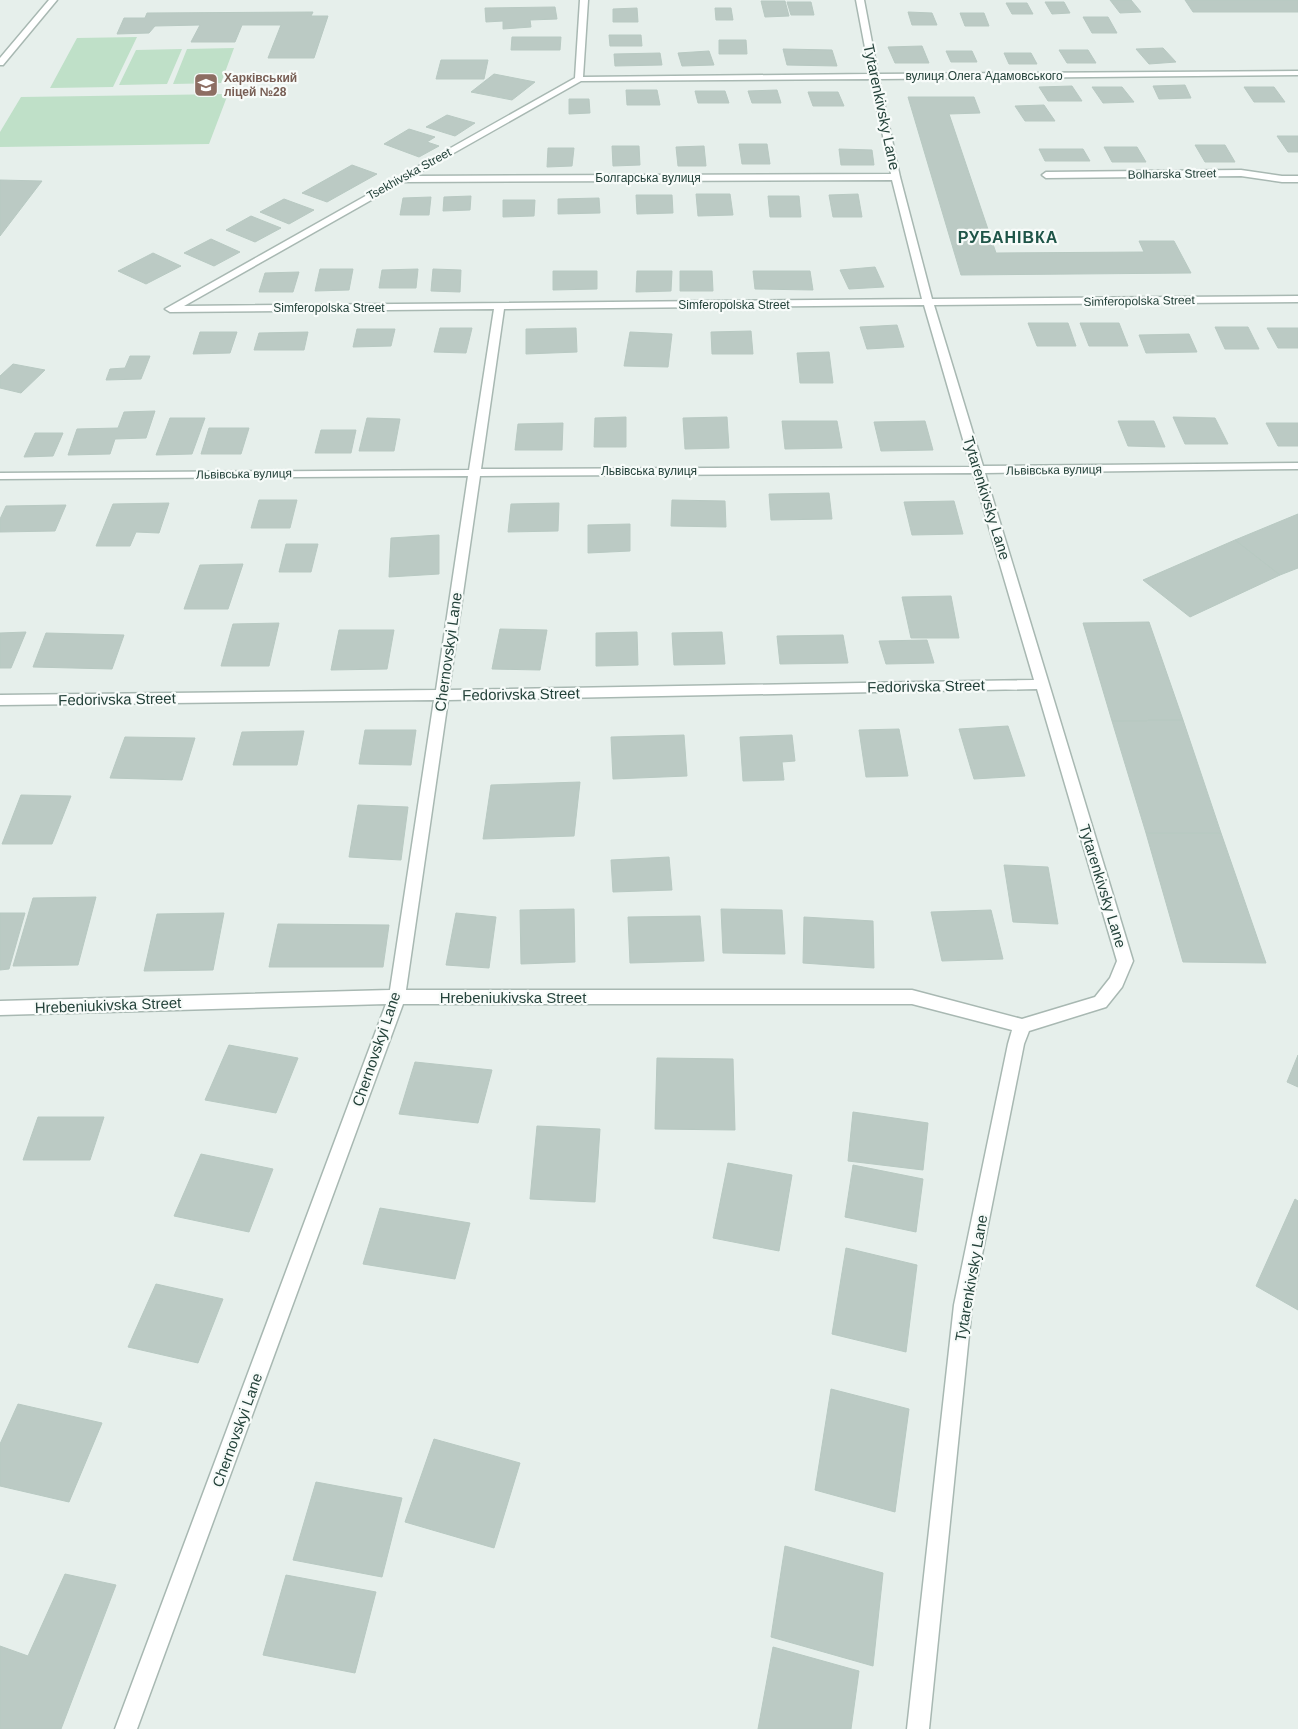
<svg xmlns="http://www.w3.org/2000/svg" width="1298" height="1729" viewBox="0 0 1298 1729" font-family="Helvetica,sans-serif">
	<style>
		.green { fill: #bfe0c8 }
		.building { fill: #bbcac4; stroke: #b8c9c2 }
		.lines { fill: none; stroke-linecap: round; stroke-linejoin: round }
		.street-casing { stroke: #a8b8b2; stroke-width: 3 }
		.street { fill: #fff; fill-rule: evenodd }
		.labels { text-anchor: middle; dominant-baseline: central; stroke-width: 4.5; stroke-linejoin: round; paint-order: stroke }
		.far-street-label { font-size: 12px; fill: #24423a; stroke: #f7fbf9 }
		.far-education-label { font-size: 12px; font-weight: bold; fill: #785e54; stroke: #f7fbf9; text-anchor: start }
		.street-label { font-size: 15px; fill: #24423a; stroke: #f7fbf9 }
		.far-district-label { font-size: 16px; font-weight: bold; letter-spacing: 1px; fill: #1f5548; stroke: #f7fbf9 }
	</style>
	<rect width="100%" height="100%" fill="#e6efeb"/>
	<path class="green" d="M137,37L113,87L50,88L77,38Z
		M234,48L221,83L173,84L187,49Z
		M182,49L167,84L119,85L136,50Z
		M228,94L209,144L0,147V132L21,97Z"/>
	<path class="building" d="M1110,0H1131L1141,12L1120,13Z
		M1185,0H1298V12H1193Z
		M761,1H785L789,16L765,17Z
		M787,2H811L814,15H791Z
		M1045,2H1064L1070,13L1052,14Z
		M1006,3H1027L1033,14H1012Z
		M555,7L557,19L530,20L531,27L503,29V21L486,22L485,8Z
		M637,8L638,22H613V9Z
		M715,8H731L733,20H716Z
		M313,12L311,16H328L314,58H268L281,25H242L235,42H191L200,25L155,26L149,33L117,34L124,18H145L147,13Z
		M908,12L932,13L937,25H912Z
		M960,13H984L989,26H965Z
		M1083,17H1108L1117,33H1092Z
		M609,35H641L642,46H610Z
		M512,37H561L560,50H511Z
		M719,40H746L747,54H719Z
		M922,46L929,63H895L888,47Z
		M1163,48L1176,62L1149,64L1136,49Z
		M783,49L832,50L837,66L787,65Z
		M1059,50H1088L1096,63H1067Z
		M709,51L714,65L682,66L678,53Z
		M946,51H972L977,62H951Z
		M660,53L662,65L615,66L614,54Z
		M1004,53H1031L1037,64H1009Z
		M441,60H488L484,79H436Z
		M494,74L535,82L512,100L471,92Z
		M1185,85L1191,98L1159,99L1153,86Z
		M1072,86L1082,101H1048L1039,87Z
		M1092,87H1122L1134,102L1103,103Z
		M1244,87H1274L1285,102H1254Z
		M626,90H657L660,105H627Z
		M777,90L781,103H752L748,91Z
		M695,91H725L729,103H698Z
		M808,92H838L844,106H813Z
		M908,97H974L980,113L949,114L996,253L1144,252L1139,241H1174L1191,273L961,275Z
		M569,99H589L590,113L569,114Z
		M1044,105L1055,121H1025L1015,106Z
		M447,115L475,123L455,136L426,127Z
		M409,129L435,137L427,142L439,146L419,157L384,144Z
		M1277,136H1298V152H1288Z
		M739,144H767L770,164H742Z
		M1195,145H1225L1235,162H1205Z
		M612,146H639L640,165L613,166Z
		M704,146L706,166H678L676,147Z
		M1104,147H1137L1146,162H1112Z
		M548,148H574L572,166L547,167Z
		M839,149L872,150L874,165H841Z
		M1039,149H1083L1090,161H1045Z
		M352,165L377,174L327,202L302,193Z
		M0,180L42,181L0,236Z
		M696,194H730L733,215L698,216Z
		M858,194L862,217H833L829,195Z
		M636,195H672L673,213L637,214Z
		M471,196L470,210L443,211L444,197Z
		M768,196H799L801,217H770Z
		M431,197L429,215H400L403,198Z
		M599,198L600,213L558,214V199Z
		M284,199L314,210L289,224L260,212Z
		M503,200H535L534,216L503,217Z
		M251,216L281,228L255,242L226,230Z
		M211,239L240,252L214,266L184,253Z
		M153,253L181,266L146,284L118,271Z
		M875,267L884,287L849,289L840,270Z
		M320,269H353L349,290L315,291Z
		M418,269L416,288H379L382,270Z
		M433,269L461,270L460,292L431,291Z
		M553,271H597V289L553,290Z
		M637,271H672L671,291L636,292Z
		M680,271H712L713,291H680Z
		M753,271H810L813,290L755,289Z
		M299,272L293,292H259L265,273Z
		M1028,323H1068L1076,346H1037Z
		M1080,323H1119L1128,346H1089Z
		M897,325L904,347L867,349L860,327Z
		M1215,327H1248L1259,349H1225Z
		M440,328H472L466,353L434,352Z
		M576,328L577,352L526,354V329Z
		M1267,328H1298V348H1278Z
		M357,329H395L391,346L353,347Z
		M751,331L753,354H712L711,332Z
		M200,332H237L230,353L193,354Z
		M308,332L304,350H254L259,333Z
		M630,332L672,334L668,367L624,366Z
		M1189,334L1197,352L1146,353L1139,335Z
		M829,352L833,383H800L797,353Z
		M130,356H150L141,379L106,380L110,369L125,368Z
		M13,364L45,370L21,393L0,388V376Z
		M155,411L146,438L115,439L110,454L68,455L77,429L118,428L124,412Z
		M626,417V447H594L595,418Z
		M727,417L729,448L685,449L683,418Z
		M1173,417L1215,418L1228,444H1185Z
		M170,418H205L192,454L156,455Z
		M367,418L400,419L394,451H359Z
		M782,421H837L842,448L785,449Z
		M925,421L933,450L881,451L874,422Z
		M1118,421H1154L1165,447L1128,446Z
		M563,423L562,450H515L518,424Z
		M1266,423H1298V446H1278Z
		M209,428H249L241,454H201Z
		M321,430H356L351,453H315Z
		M35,433H63L53,456L24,457Z
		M829,493L832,519L771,520L769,494Z
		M259,500H297L290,528H251Z
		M672,500L725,501L726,527L671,526Z
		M954,501L963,534L912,535L904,502Z
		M169,503L159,533L136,532L130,546H96L113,504Z
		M559,503L558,531L508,532L511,504Z
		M66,505L55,531L0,532V519L6,506Z
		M1298,514V568L1280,575L1235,540Z
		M630,524V551L588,553V525Z
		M439,535V574L389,577L391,538Z
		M1235,540L1280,575L1190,617L1143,580Z
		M286,544H318L311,572H279Z
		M243,564L228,609H184L200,565Z
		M951,596L959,638H911L902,597Z
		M1149,622L1183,720L1112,721L1083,623Z
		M279,623L269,666H221L233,624Z
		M500,629L547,630L540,670L492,669Z
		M339,630H394L387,669L331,670Z
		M26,632L11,668H0V633Z
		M637,632L638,665L596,666V633Z
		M722,632L725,664L674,665L672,633Z
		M46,633L124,635L112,669L33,667Z
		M843,635L848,663L780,664L777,636Z
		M927,640L934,663L886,664L879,641Z
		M1183,720L1221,833H1146L1112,721Z
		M1008,726L1025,776L974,779L959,729Z
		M899,729L908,776L866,777L859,730Z
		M365,730H416L411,765L359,764Z
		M304,731L297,765H233L242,732Z
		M684,735L687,776L613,779L611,737Z
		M792,735L795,761L782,762L784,780L743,781L740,737Z
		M125,737L195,738L182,780L110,778Z
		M580,782L574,836L483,839L491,785Z
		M21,795L71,796L52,844H2Z
		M358,805L408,807L401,860L349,857Z
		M1146,833H1221L1266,963L1183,962Z
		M669,857L672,890L613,892L611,860Z
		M1004,865L1048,867L1058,924L1013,922Z
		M96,897L78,965L13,966L33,898Z
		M574,909L575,962L521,964L520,910Z
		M721,909L782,910L785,954L723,953Z
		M991,910L1003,959L942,961L931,912Z
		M0,913H25L9,969L0,970Z
		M224,913L213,970L144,971L157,914Z
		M456,913L496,917L489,968L446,965Z
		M700,916L704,961L630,963L628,917Z
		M804,917L873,921L874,968L803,963Z
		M278,924L389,925L383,967H269Z
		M229,1045L298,1058L276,1113L205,1100Z
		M1298,1055V1087L1287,1082Z
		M657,1058L733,1059L735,1130L655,1129Z
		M415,1062L492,1070L478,1123L399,1114Z
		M853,1112L928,1123L923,1170L848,1161Z
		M38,1117H104L90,1160H23Z
		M537,1126L600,1129L595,1202L530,1199Z
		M201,1154L273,1169L249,1232L174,1216Z
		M728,1163L792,1175L779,1251L713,1238Z
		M853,1165L923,1179L916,1232L845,1217Z
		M1295,1199L1298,1201V1310L1256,1286Z
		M380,1208L470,1223L455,1279L363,1264Z
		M846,1248L917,1265L906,1352L832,1334Z
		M156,1284L223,1299L198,1363L128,1347Z
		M831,1389L909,1409L895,1512L815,1490Z
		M18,1404L102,1423L69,1502L0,1486V1444Z
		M434,1439L520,1463L494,1548L405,1522Z
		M316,1482L402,1498L382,1577L293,1560Z
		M785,1546L883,1573L873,1666L771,1637Z
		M65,1574L116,1585L61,1729H0V1646L28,1656Z
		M286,1575L376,1592L355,1673L263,1655Z
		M773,1647L859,1671L851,1729H758Z"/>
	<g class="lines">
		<defs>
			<path id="street" d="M49,0H57L3,65H0V58Z
				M580,0H588L583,77L870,74L856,0H864L878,74L1298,71V75L879,79L900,177L932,299L1298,296V302L934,305L983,466L1298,463V469L985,473L1133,961L1122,987L1106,1007L1029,1031L1024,1044L972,1305L929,1729H907L954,1305L1008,1044L1012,1030L912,1004H403L137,1729H115L386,1004L0,1015V1001L390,990L434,700L0,705V695L436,690L468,476L0,479V473L469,470L494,309L170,312L165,309L575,78ZM871,79L891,174L413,176L581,81ZM892,180L922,299L184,306L403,182ZM924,305L971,467L481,469L504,309ZM973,473L1034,680L449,690L480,476ZM1037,689L1117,961L1110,978L1095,997L1022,1019L912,990H406L448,700Z
				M1241,170L1282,176H1298V182H1282L1241,176L1046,178L1042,175L1046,172Z"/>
		</defs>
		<use href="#street" class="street-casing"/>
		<use href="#street" class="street"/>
	</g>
	<defs>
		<symbol id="school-square" viewBox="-11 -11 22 22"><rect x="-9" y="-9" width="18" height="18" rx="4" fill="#8d6e63" stroke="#f7fbf9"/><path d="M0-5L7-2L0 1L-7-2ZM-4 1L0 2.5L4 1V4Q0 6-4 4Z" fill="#fff"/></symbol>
	</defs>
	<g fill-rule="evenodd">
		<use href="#school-square" x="192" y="71" width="28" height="28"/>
	</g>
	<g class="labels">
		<g class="far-street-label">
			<text x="984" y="76">вулиця Олега Адамовського</text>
			<text transform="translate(409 174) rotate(-29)">Tsekhivska Street</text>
			<text transform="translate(1172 174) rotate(-1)">Bolharska Street</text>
			<text x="648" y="178">Болгарська вулиця</text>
			<text transform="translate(1139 301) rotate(-1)">Simferopolska Street</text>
			<text x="734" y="305">Simferopolska Street</text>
			<text x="329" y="308">Simferopolska Street</text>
			<text transform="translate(1054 470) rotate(-1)">Львівська вулиця</text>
			<text x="649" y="471">Львівська вулиця</text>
			<text transform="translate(244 474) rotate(-1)">Львівська вулиця</text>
		</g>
		<g class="far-education-label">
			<text x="224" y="78">Харківський<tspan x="224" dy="14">ліцей №28</tspan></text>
		</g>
		<g class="street-label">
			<text transform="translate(882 107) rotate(78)">Tytarenkivsky Lane</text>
			<text transform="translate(987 498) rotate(73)">Tytarenkivsky Lane</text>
			<text transform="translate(448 652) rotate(-82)">Chernovskyi Lane</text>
			<text transform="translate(926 686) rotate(-1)">Fedorivska Street</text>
			<text transform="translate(521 694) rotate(-1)">Fedorivska Street</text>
			<text transform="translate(117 699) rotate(-1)">Fedorivska Street</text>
			<text transform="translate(1103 886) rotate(73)">Tytarenkivsky Lane</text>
			<text x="513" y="997">Hrebeniukivska Street</text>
			<text transform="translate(108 1005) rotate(-2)">Hrebeniukivska Street</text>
			<text transform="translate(376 1049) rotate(-71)">Chernovskyi Lane</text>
			<text transform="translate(971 1278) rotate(-80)">Tytarenkivsky Lane</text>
			<text transform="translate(237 1430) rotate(-70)">Chernovskyi Lane</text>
		</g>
		<g class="far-district-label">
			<text x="1008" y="237">РУБАНІВКА</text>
		</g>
	</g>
</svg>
